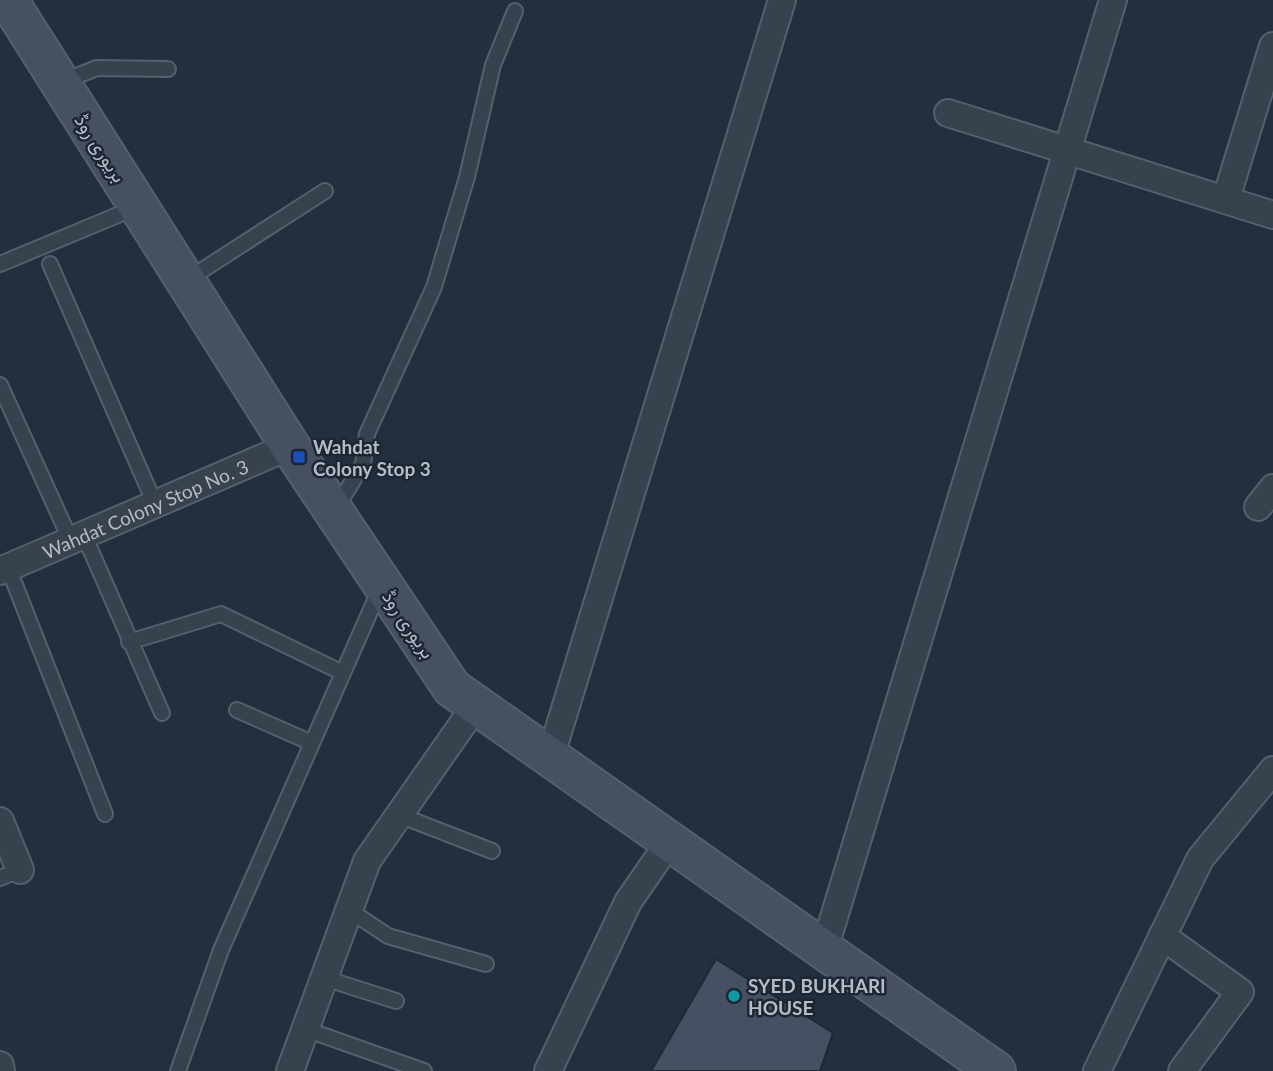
<svg xmlns="http://www.w3.org/2000/svg" width="1273" height="1071" viewBox="0 0 1273 1071" font-family="Lato,Vazirmatn,sans-serif">
	<style>
		.building { fill: #455162; stroke: #1f2835; stroke-width: 2 }
		.lines { fill: none; stroke-linecap: round; stroke-linejoin: round }
		.service-casing { stroke: #565f6c; stroke-width: 18 }
		.minor-casing { stroke: #565f6c; stroke-width: 30 }
		.secondary-casing { stroke: #565f6c; stroke-width: 42 }
		.service { stroke: #38414e; stroke-width: 14 }
		.minor { stroke: #38414e; stroke-width: 26 }
		.secondary { stroke: #465061; stroke-width: 38 }
		.transit-dot { fill: #1a4fb4; stroke: #1d2633; stroke-width: 2.5 }
		.culture-dot { fill: #0f9aa8; stroke: #1d2633; stroke-width: 2.5 }
		.labels { text-anchor: middle; dominant-baseline: central; stroke-width: 5; stroke-linejoin: round; paint-order: stroke }
		.street-label { font-size: 19px; fill: #b4bcc9; stroke: #1d2633 }
		.poi-label { font-size: 19px; font-weight: bold; fill: #b4bcc9; stroke: #1d2633; text-anchor: start }
	</style>
	<rect width="100%" height="100%" fill="#242f3e"/>
	<path class="building" d="M716,959L833,1033L820,1071H651Z"/>
	<g class="lines">
		<defs>
			<path id="service" d="M61,82L97,68L168,69
				M0,264L137,207
				M50,264L155,504
				M187,280L325,191
				M0,385L70,539
				M337,507L363,464L367,434L434,287L467,177L493,65L515,11
				M84,535L162,713
				M8,567L105,814
				M129,642L221,614L343,673
				M237,710L312,743
				M399,815L492,851
				M0,878L20,870
				M349,910L388,936L486,964
				M324,978L396,1001
				M305,1029L424,1071
				M178,1071L221,950L380,589"/>
			<g id="minor">
				<path d="M948,113L1273,215"/>
				<path d="M1226,199L1273,46"/>
				<path d="M1258,507L1273,488"/>
				<path id="s1" d="M0,571L290,446"/>
				<path d="M550,758L782,0"/>
				<path d="M0,821L20,870"/>
				<path d="M1162,936L1240,992L1182,1071"/>
				<path d="M824,950L1113,0"/>
				<path d="M0,1065L1,1071"/>
				<path d="M290,1071L367,861L476,705"/>
				<path d="M548,1071L628,902L670,841"/>
				<path d="M1097,1071L1200,859L1273,770"/>
			</g>
			<path id="secondary" d="M8,0L290,446L452,688L996,1071"/>
		</defs>
		<use href="#service" class="service-casing"/>
		<use href="#minor" class="minor-casing"/>
		<use href="#secondary" class="secondary-casing"/>
		<use href="#service" class="service"/>
		<use href="#minor" class="minor"/>
		<use href="#secondary" class="secondary"/>
	</g>
	<rect class="transit-dot" x="292" y="450" width="14" height="14" rx="3.5"/>
	<circle class="culture-dot" cx="734" cy="996" r="7"/>
	<g class="labels">
		<g class="street-label">
			<text transform="translate(101 148) rotate(57)">بریوری روڈ</text>
			<text stroke="none"><textPath href="#s1" startOffset="158">Wahdat Colony Stop No. 3</textPath></text>
			<text transform="translate(409 624) rotate(56)">بریوری روڈ</text>
		</g>
		<g class="poi-label">
			<text x="313" y="446">Wahdat<tspan x="313" dy="22">Colony Stop 3</tspan></text>
			<text x="748" y="985">SYED BUKHARI<tspan x="748" dy="22">HOUSE</tspan></text>
		</g>
	</g>
</svg>
